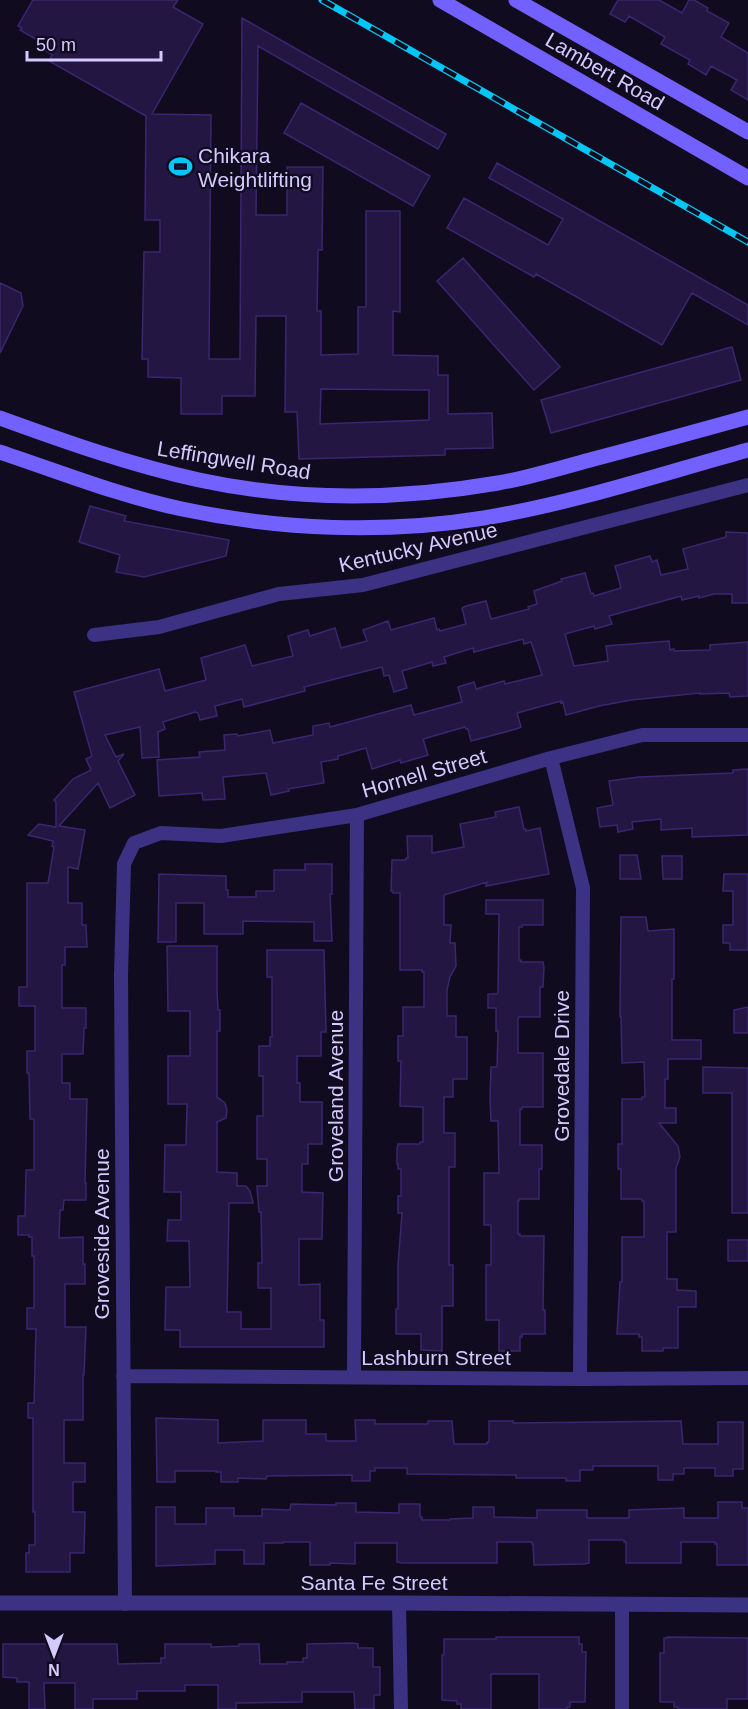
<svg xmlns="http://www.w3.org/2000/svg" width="748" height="1709" viewBox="0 0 748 1709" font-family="Helvetica,sans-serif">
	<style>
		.building { fill: #231643; stroke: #3b2670; stroke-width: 1.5; fill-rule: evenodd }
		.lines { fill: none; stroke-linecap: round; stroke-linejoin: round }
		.minor { stroke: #3c3283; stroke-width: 14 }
		.tertiary { stroke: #3c3283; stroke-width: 15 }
		.secondary { stroke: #7361ff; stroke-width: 15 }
		.rail-casing { stroke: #00c7f5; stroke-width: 7 }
		.rail { stroke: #110b20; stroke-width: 4.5; stroke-dasharray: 14; stroke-linecap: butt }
		.labels { text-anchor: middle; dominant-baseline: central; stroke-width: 4.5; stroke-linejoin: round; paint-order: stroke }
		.street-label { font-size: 21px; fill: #d5caff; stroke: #110b20 }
		.poi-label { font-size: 21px; fill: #d5caff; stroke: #110b20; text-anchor: start }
	</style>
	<rect width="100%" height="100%" fill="#110b20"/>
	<path class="building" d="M33,0H178L173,7L203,24L152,114L211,115L209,359H240L242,18L446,134L438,149L258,46L256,215H287V167H323L322,250H318L317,311H321V355L358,354V307H366V211H400V312L393,311V355L438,356V375H448V414L492,413L493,448L445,449V455L299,459L297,412H285L286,316H256L255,396H222V414H181V378L148,377V359H142L144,252H160V220H145L146,116L49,61L52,55L43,49L46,45L20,30L22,28L18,26ZM321,389L429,390V420L320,424Z
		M618,0H659L682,13L689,0H694L708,8L707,11L729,23L721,37L748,53V100L731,90L737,80L711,66L706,75L688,64L690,60L661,44L665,37L629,16L625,22L610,14Z
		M301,103L430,176L413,206L284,133Z
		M497,163L748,305V325L692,293L662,345L536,274L534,277L447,228L464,198L548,245L563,219L489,178Z
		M463,258L560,367L534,390L437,281Z
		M0,283L21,293L23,306L0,353Z
		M732,347L741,380L551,433L541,400Z
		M90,506L126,516L124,521L229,540L226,556L144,577L116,572L120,555L79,542Z
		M726,532L748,533V603H732V594H714L699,598V596L682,600L681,596L609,616L612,624L595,629L594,626L565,634L574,666L608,661L606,646L669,641L670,650L674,649V651L710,650V645L748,642V696L730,697L729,693L700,694V693L631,700L599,706L566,715L563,702L561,703V701L517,713L521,727L516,729L471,741L468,729H466L465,727L423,739L428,755L401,763L400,760L372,769L366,748L338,756V759L321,762L324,783L288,789L289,791L271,795L266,773L223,777L225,799L203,800L202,793L159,796L157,760L200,757L199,752L225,750L224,735L237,734L238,736L270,730L273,743L313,735V726L329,723L330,727L411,705L414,715L462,702L458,687L474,682L476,689L504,681L505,684L542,675L531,642L524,644L523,639L474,652L473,648L444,657L446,663L433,666L432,662L402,671L407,688L394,692L389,675L384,676L382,667L304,687L305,691L244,707L242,699L215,706L217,716L200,720L198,713L195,712L163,722L165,729L158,732L159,757L142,758L140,727L105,735L116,757L124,754L118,761L135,795L110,808L98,783L59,826L85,830L78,869L68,867V903H82V925H86L87,947H65V965H62V1008H86V1028H84L83,1054H62V1083H70V1099H87L85,1183H86V1200H64L63,1210H60L59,1238L83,1237V1264H85V1284H65V1327H86L84,1375H83V1420H64V1463H85V1482H73V1512H85L84,1553H70V1572H26V1553H29V1545H35V1512H33V1418H28V1403H34L36,1329H27V1308H34V1256H32V1237H29V1235H18V1216H25L26,1170H34V1119H30L29,1073H27V1051H35V1006H19V987H27V883H48L54,847L52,846L53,841L28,835L39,824L56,827V802L54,800L73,779L91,770L86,759L92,756L74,692L159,669L165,691L206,680L201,658L245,645L252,666L293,656L288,636L308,630L310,636L335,628L341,648L367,641L363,630L388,621L391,630L434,618L437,630L439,629L440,631L466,624L462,608L466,606L486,601L491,619L529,609L528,607L537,604L534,591L562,581L561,579L585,573L591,594L593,593L594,596L621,588L615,566L650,556L652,562L657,560L661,575L688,569L683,549L726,537Z
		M748,769V835L692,837V828L661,830V819L632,822L633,829L618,832L617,825L600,827L597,808L613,805L609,781L639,777L733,773V770Z
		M519,807L524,829H526V831L540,828L549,874L486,886L487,882L444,895V925H451L450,943H455L456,966L450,977L447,990V1016H456V1037H467V1079H453V1097H444V1133H455V1167H449V1265H453V1306H442V1351L421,1350V1334H396V1309H398V1265L402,1213H398V1196H401V1169H398V1164H397V1149L398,1144H420V1142H423V1107L400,1106L401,1061H398V1036H403V1007H424V972H422V970H400V893H393V891H391L392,860H406V858H408L407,836H432V853L464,847L460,824L496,817L495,812Z
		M620,855H637L641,879H620Z
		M662,856H682V879H663Z
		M305,864H332V894H330L332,941H314V922L243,921V934H204V903H176V942H158L159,874L226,876V890H228V897H256V891H274V870H305Z
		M724,874H748V950H730V943H723V925H733V891H723Z
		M486,900H543V925H522V927H519V960H521V962H543L544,967L543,987H540V1017H519L518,1019V1053H543V1107H522V1109H520V1145H542V1169H539V1199H519V1201H518V1234H520V1236H544L543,1310H545V1334H522V1337H520V1351H499V1320H486V1265H491V1225H484V1173H499L498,1121H491L490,1099L491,1067H497L498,1031H496V1008H488V994H497L498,992L499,914H486Z
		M621,917H646L648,931L674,929V979H672V1040H701V1059H668V1079H665V1108H676V1123H659L678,1146L680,1157L676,1168V1232H667V1279H677V1290L696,1291V1307H678V1348H663V1351H642V1337H639V1334H617L620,1282H622V1237H644V1201H642V1199H621V1169H618V1144H622V1099H642V1097H645L644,1062L622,1063L621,1017H620Z
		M167,946H217V991L218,1010H220V1031H217V1097L225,1103L227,1110L226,1118L217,1122V1172L237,1173V1186H246L250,1191L253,1203H229L227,1312H241V1329H271V1288H258V1263H262L261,1212H259L257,1186H267V1159H257V1116H263V1076H259V1046H270V1037H272V977H267V950H324L326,1032H321V1056H297V1083H300V1102H322V1144H308V1164H302V1192L323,1193L322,1239H299V1285L320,1284V1320H324V1347H180V1330H165L166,1287H190L189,1241H167L168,1220H181V1192H164L165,1145H186L187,1104H168V1056H190V1011H168Z
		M748,1007V1033H734V1010Z
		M703,1067L748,1068V1213H732V1093H703Z
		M728,1240H748V1261H728Z
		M156,1418L218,1420V1443L263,1441V1420H306V1434H326V1441H356L355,1420H375V1424H428V1421H452L454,1444H487V1442H489V1421H513V1423L681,1421L683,1444H718V1422H743V1469H733V1476H715V1468H684V1474H673V1480H658V1466H593V1470H580V1481H566V1478H516V1475L407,1474V1468H375V1471H370V1481H352V1475L267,1476L266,1479L238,1478V1482H221V1472H216V1471H175V1482H157Z
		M718,1502H742V1508H748V1565H717V1544H715V1542H681V1563H626V1542H624V1540H589V1563L584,1564L534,1565L533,1544H532V1542H497V1563H402L397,1562V1543H355V1564L330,1563V1565H310V1542H283V1543H264V1564H244V1550H215V1564L156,1566V1507H175V1524H206V1508H234V1516H262V1509L290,1510L291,1504L336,1505V1503H356V1512L399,1513V1504H420V1517H422V1520H450V1519L473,1518V1507H494V1517L537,1518V1510H587V1518H629V1510L684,1508V1518H718Z
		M496,1637H579V1644H582V1652H586L585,1702H570V1707H567V1709H539V1674H491V1709H461V1704H457V1701L442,1700V1655H444V1639H496Z
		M667,1637L748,1638V1699H727V1709H678V1707H674V1702H660V1653H664V1638H667Z
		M352,1643L358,1644V1648H373V1667H380V1695H374V1709H355L354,1692H302V1702L236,1703V1709H218V1685H185V1691H137V1699H93V1709H75V1683H44L45,1709H29V1682H17V1678L3,1677V1644H117L118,1664L161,1663V1658H165V1644H211V1647L239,1646V1644H259L260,1664H287V1662H303V1658H307V1644Z"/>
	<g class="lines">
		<path class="minor" d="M94,635L159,627L279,594L363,585L748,485
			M551,758L583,888L580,1379
			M123,1376L580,1379L748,1378
			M354,1377L357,815
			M399,1603L401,1709
			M125,1604L121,975L124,864L134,843L161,833L221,836L357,815L551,758L642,735H748
			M622,1604V1709"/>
		<path class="tertiary" d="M0,1603H399L748,1605"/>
		<path class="secondary" d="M440,0L748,178
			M516,0L748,132
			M0,418C66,442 131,465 199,480C297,501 400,500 498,483C527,478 557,469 586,461C640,447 694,432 748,417
			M0,452C60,472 120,496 182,509C280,530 385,534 484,518C574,503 661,474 748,450"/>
		<defs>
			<path id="rail" d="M322,0L748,242"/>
		</defs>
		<use href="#rail" class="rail-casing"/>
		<use href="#rail" class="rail"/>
	</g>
	<defs>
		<symbol id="stadium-bare" viewBox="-9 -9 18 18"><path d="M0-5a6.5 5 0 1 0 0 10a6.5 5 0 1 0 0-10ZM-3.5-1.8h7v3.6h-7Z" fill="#00c7f5" stroke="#110b20" stroke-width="2.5" paint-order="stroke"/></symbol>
	</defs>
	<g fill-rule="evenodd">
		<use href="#stadium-bare" x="164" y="150" width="33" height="33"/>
	</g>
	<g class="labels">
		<g class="street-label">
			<text transform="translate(605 71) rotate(30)">Lambert Road</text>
			<text transform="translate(234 460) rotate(9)">Leffingwell Road</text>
			<text transform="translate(418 547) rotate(-13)">Kentucky Avenue</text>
			<text transform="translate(424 773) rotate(-16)">Hornell Street</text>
			<text transform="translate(561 1066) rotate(-90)">Grovedale Drive</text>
			<text transform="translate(335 1096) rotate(-90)">Groveland Avenue</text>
			<text transform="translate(101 1234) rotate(-90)">Groveside Avenue</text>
			<text x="436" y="1357">Lashburn Street</text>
			<text x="374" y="1582">Santa Fe Street</text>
		</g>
		<g class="poi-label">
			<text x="198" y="155">Chikara<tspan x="198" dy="24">Weightlifting</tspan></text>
		</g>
	</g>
	<g transform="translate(54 1655) rotate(180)" stroke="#110b20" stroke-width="4.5" paint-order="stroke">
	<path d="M0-4.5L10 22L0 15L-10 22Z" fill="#d5caff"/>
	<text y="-9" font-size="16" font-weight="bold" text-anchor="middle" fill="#d5caff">N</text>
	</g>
	<path d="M27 51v9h134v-9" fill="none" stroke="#d5caff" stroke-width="3"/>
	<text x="36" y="51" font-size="18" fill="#d5caff" stroke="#110b20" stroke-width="4.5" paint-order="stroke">50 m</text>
</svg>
